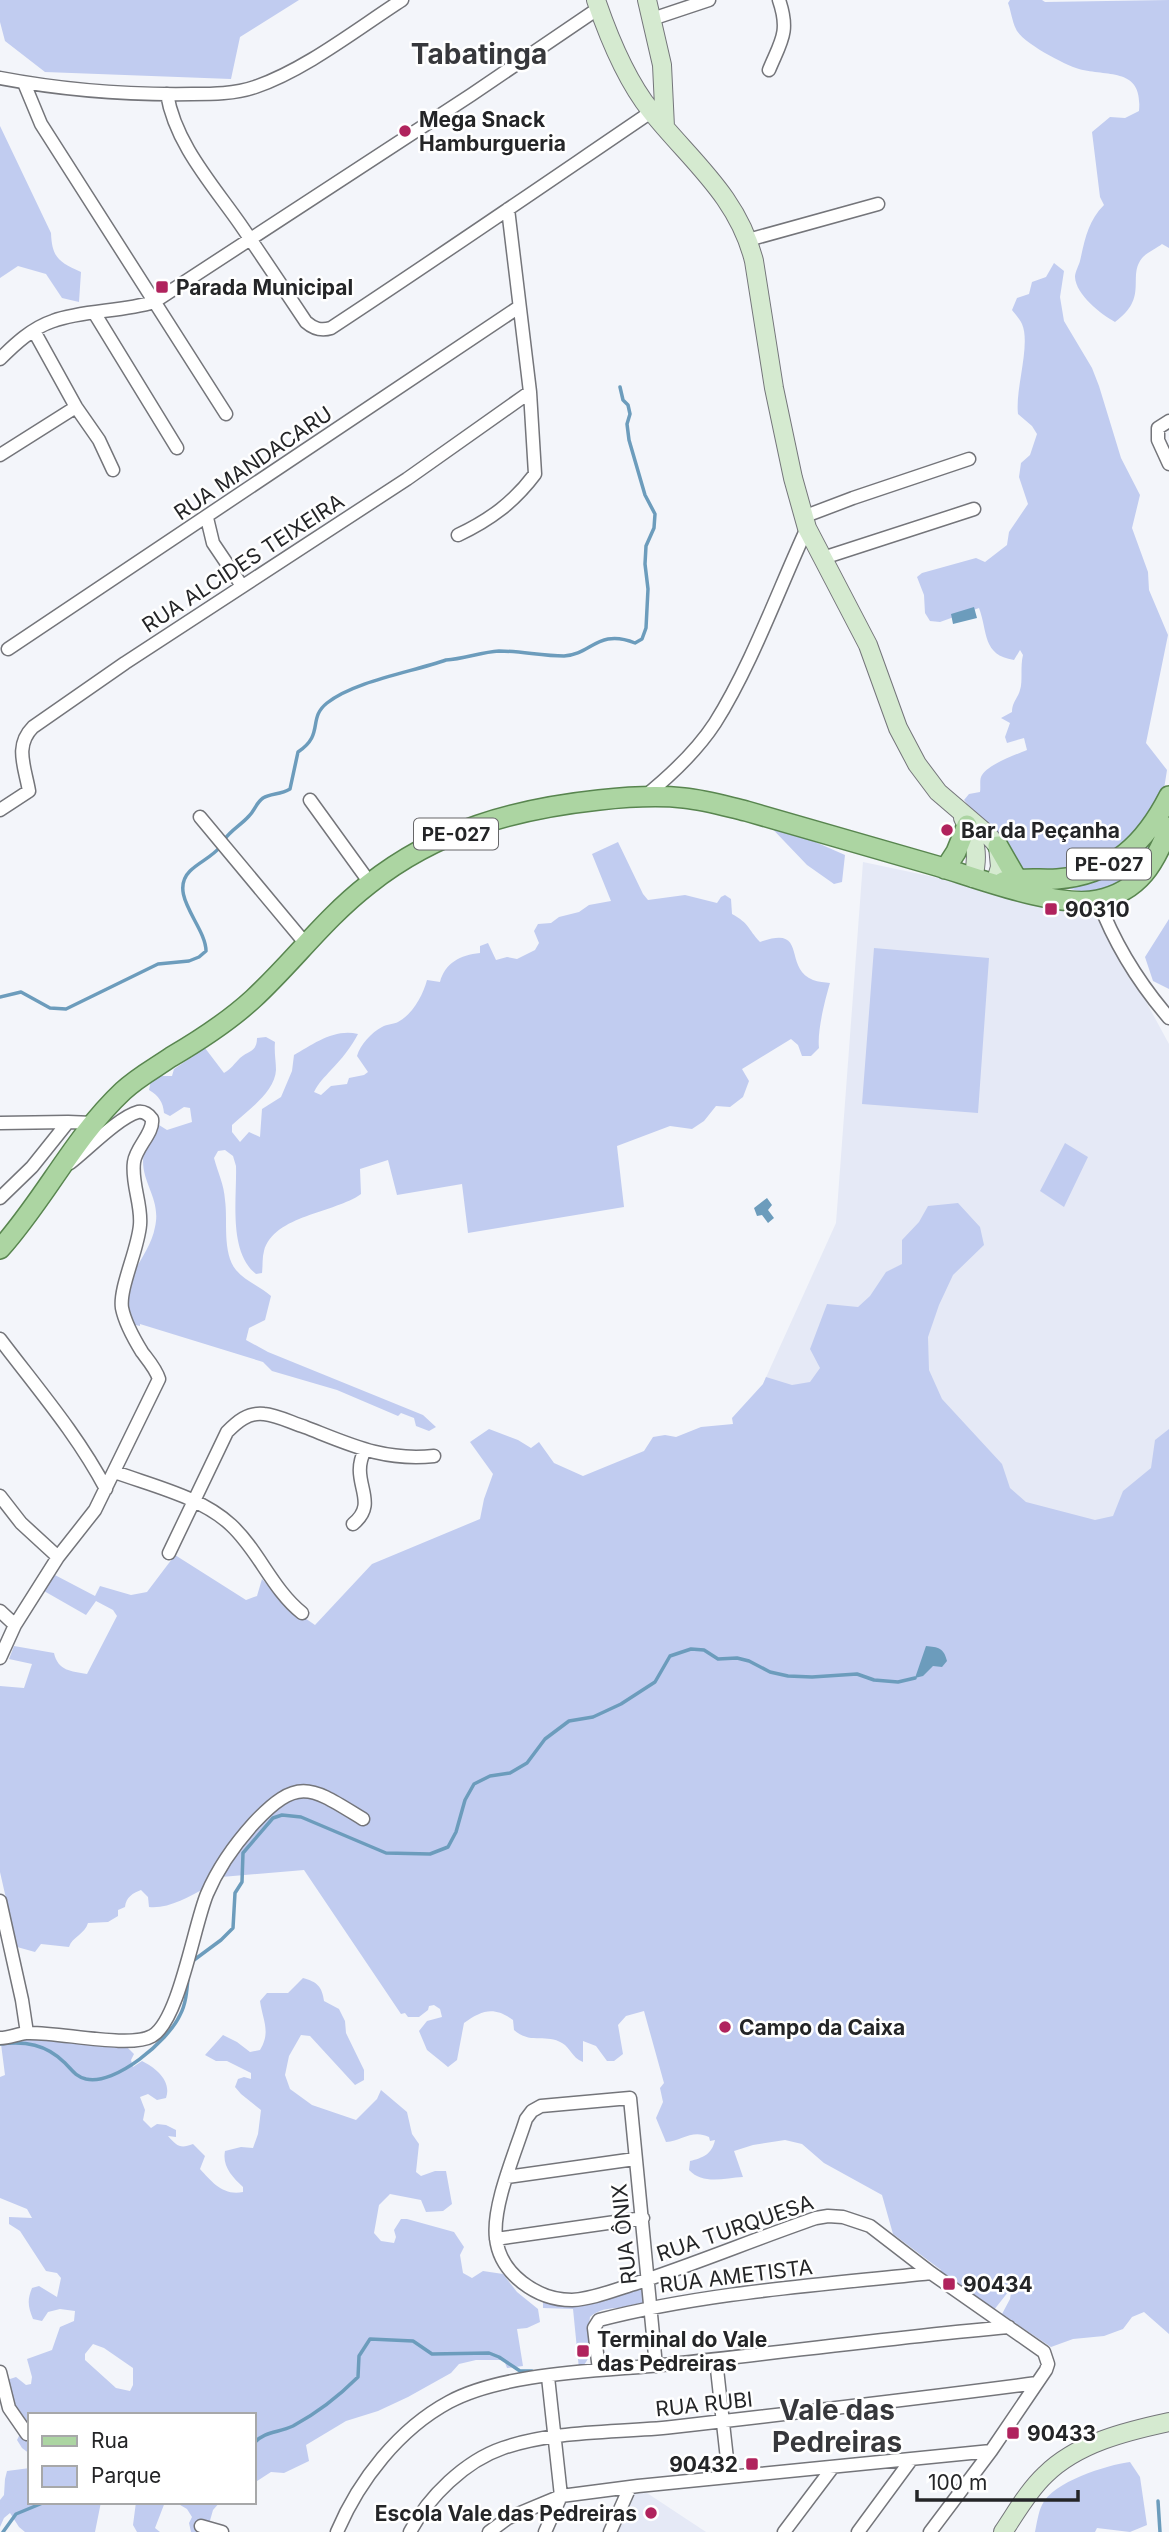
<svg xmlns="http://www.w3.org/2000/svg" width="1169" height="2532" viewBox="0 0 1169 2532" font-family="Inter,sans-serif">
	<style>
		.built { fill: #e5e9f6 }
		.green { fill: #c1ccf0; fill-rule: evenodd }
		.water { fill: #6c9cbc }
		.lines { fill: none; stroke-linecap: round; stroke-linejoin: round }
		.stream { stroke: #6c9cbc; stroke-width: 3.5 }
		.street-casing { stroke: #74757a; stroke-width: 15 }
		.secondary-casing { stroke: #74757a; stroke-width: 20 }
		.primary-casing { stroke: #58854f; stroke-width: 22 }
		.street { stroke: #fff; stroke-width: 12 }
		.secondary { stroke: #d5ead0; stroke-width: 18 }
		.primary { stroke: #acd5a2; stroke-width: 19 }
		.poi-dot { fill: #b0235d; stroke: #fff; stroke-width: 2.5 }
		.labels { text-anchor: middle; dominant-baseline: central; stroke-width: 5; stroke-linejoin: round; paint-order: stroke }
		.shield { fill: #fff; stroke: #666668; stroke-width: 2 }
		.shield-label { font-size: 19px; font-weight: bold; fill: #242527 }
		.poi-label { font-size: 21px; font-weight: bold; fill: #242527; stroke: #fff; text-anchor: start }
		.street-label { font-size: 21px; fill: #242527; stroke: #fff }
		.district-label { font-size: 28px; font-weight: bold; fill: #37383c; stroke: #fff }
	</style>
	<rect width="100%" height="100%" fill="#f3f5fa"/>
	<path class="built" d="M863,862L1038,899L1099,915L1169,1044V1604L763,1384L836,1223Z
		M639,2491H644L706,2532H617L634,2494Z"/>
	<path class="green" d="M0,0H299L240,37L231,79L45,72L5,41L0,22Z
		M1010,0H1042L1045,2L1169,0V248L1162,244C1157,248 1148,252 1143,257C1126,276 1150,297 1115,322C1101,314 1076,295 1075,277C1075,272 1079,265 1080,261C1085,239 1088,221 1104,205L1100,197L1092,132L1110,117L1125,118L1139,111C1143,67 1109,77 1079,69C1065,65 1021,42 1016,29C1012,21 1011,11 1008,3Z
		M0,126L51,233C52,258 59,262 81,272L79,302L62,298L46,274L18,266L0,278Z
		M1054,263L1064,271L1060,297L1064,321L1092,368L1099,386L1121,458L1140,495L1132,528L1148,572L1149,590L1168,635L1146,743L1167,770L1164,789L1157,808L1127,844L1077,872L1025,871L1017,865L964,800L969,794L980,792C981,786 979,779 982,775C989,764 1015,755 1027,750L1024,738L1007,743L1005,737L1010,723L1001,718L1012,712C1012,702 1018,698 1020,690C1023,681 1020,667 1023,655L1020,650L1014,660C982,655 988,632 979,608L940,622L930,621L925,613L924,595L917,577L922,573L976,558L985,562L1007,545L1009,532L1028,504L1019,477L1021,463L1030,455L1037,434L1032,426L1018,414C1015,389 1031,345 1022,324C1020,319 1015,314 1012,310L1017,298L1029,294L1032,282L1046,277Z
		M763,819L845,855L842,882L834,884L807,865Z
		M1158,832L1136,874L1107,889L1084,892L1057,886Z
		M618,842L643,894L648,900L685,895L717,903L721,897L725,895L731,899L732,914C750,924 747,928 760,942C809,924 782,967 813,980C818,982 825,982 830,983C825,1000 817,1031 819,1048L811,1056H802L798,1045L791,1039L742,1069L749,1081L743,1097L730,1107L716,1106L704,1121L692,1129L670,1126L617,1146L624,1207L468,1233L462,1184L397,1195L388,1160L360,1169L361,1194C335,1213 274,1215 264,1251C262,1258 263,1265 262,1273L256,1274C228,1252 237,1198 236,1166L233,1156L225,1150L218,1151L214,1158C218,1173 224,1184 225,1200C228,1221 222,1252 236,1270C245,1281 260,1286 271,1296L265,1320L249,1328L246,1340L268,1352L423,1415L436,1427L429,1431L416,1426L414,1418L401,1413L398,1416L337,1390L272,1371L263,1362L140,1324V1326L131,1324L124,1318C124,1310 124,1300 126,1291C132,1269 151,1250 155,1227C164,1188 121,1171 159,1125L167,1130L192,1122L190,1108L184,1107L170,1116L164,1113C163,1102 159,1096 149,1090L151,1080L162,1076H172L174,1069L205,1048L224,1073C232,1068 234,1064 240,1058C249,1050 257,1052 257,1038L266,1037L275,1042C274,1052 276,1061 276,1070C275,1092 247,1111 232,1125V1132L240,1142L249,1132L260,1137L262,1109L281,1097L292,1071L294,1055C313,1044 335,1028 358,1034C352,1046 341,1060 331,1070C324,1078 319,1082 314,1092L321,1095L331,1086L347,1084L349,1078L364,1075L368,1072L357,1056C360,1045 372,1032 382,1027C387,1024 394,1024 398,1022C413,1014 423,995 427,980L440,982C445,963 460,955 480,953V946L488,943L496,960L507,957L517,959L535,950L539,943L534,931L538,924L551,923L559,917L579,912L589,905L611,901L592,854Z
		M1169,919V989L1153,981L1145,957Z
		M874,948L989,958L978,1113L862,1104Z
		M1065,1143L1088,1157L1064,1207L1040,1191Z
		M958,1203L980,1227L984,1245L953,1275L939,1305L928,1337L929,1370L942,1399L1002,1464L1010,1488L1026,1502L1095,1520L1113,1516L1123,1491L1151,1468L1155,1440L1169,1429V2334L1144,2312L1132,2317L1123,2329L1104,2336L1073,2339L1051,2347L1002,2314L1010,2299L1012,2287L990,2315L936,2275L941,2270L893,2234L882,2195L824,2163L802,2144L785,2140L753,2145L734,2151L743,2177C724,2178 703,2185 689,2170L690,2161C703,2158 712,2154 715,2140L710,2141L709,2137C692,2129 682,2141 666,2142L656,2118L663,2102L660,2088L664,2083L644,2011L626,2016L618,2025L623,2054L614,2061H607L596,2046L583,2041V2062C571,2057 571,2048 562,2043C546,2033 531,2045 514,2030L513,2020C494,2006 482,2010 464,2023L457,2060L448,2067L427,2050L419,2031L427,2021L442,2017L440,2009L434,2005L429,2006L428,2010L419,2017H408L405,2013L401,2014L304,1870L210,1878L205,1888C189,1897 168,1909 149,1907L148,1897L141,1890C133,1893 126,1897 125,1907L118,1910V1916L108,1922L88,1923C85,1934 72,1937 69,1947L41,1944L35,1952L17,1947L0,1872V1686L24,1688L32,1664L9,1659L14,1646L54,1653C58,1671 71,1671 87,1674L117,1616L113,1610L96,1601L86,1615L44,1591L53,1574L95,1596L100,1586L131,1595L147,1592L175,1555L246,1600L257,1596L262,1579L286,1605L315,1625L372,1564L480,1519L484,1499L493,1474L470,1442L489,1429L518,1440L531,1448L539,1442L554,1463L583,1476L644,1451L653,1437L665,1435L676,1437L701,1427L733,1424L732,1418L763,1384L766,1377L792,1385L810,1382L820,1368L810,1349L827,1304L858,1307L870,1296L886,1272L902,1264V1240L919,1222L928,1206Z
		M303,1978C317,1982 322,1986 324,2001L339,2009L345,2021L346,2033L364,2070V2080L355,2085L310,2036L301,2035L289,2056L285,2075L290,2089L312,2105L356,2120L377,2099L381,2090L407,2112L412,2134L419,2144L416,2172L421,2176L435,2171H446L452,2204L443,2211L426,2212L421,2200L390,2194L379,2205L374,2233L381,2241L394,2243L396,2237L394,2230L401,2219H407L454,2232L464,2247L460,2255L463,2273L472,2278L483,2271L503,2274L517,2292L538,2309L540,2322L527,2328L517,2329L523,2366L507,2368L504,2360H476L459,2364L451,2373L408,2397L378,2411L346,2421L306,2445L309,2461L284,2473L271,2472L254,2483V2415H30V2454L22,2448L17,2440L22,2430L29,2425L14,2417L1,2403L10,2397L7,2380L16,2377L26,2385L31,2384L32,2377L27,2359L52,2350L60,2327L74,2321L75,2311L60,2309L48,2312L42,2321L33,2319C28,2307 27,2300 32,2288L39,2286L57,2297L61,2278L57,2273L46,2271L20,2231L9,2224V2217L32,2218L27,2209L0,2198V2077L5,2075L1,2044L28,2038L127,2047L134,2054L131,2060L133,2067L142,2061C156,2068 172,2081 166,2098L157,2100L148,2094L140,2097L145,2110L143,2120L151,2128L157,2124L166,2125L176,2130V2137L168,2136C177,2146 180,2149 193,2144L205,2156L200,2169C212,2182 223,2196 243,2192V2187C232,2177 222,2166 225,2151L241,2147L253,2148L258,2134L261,2110L241,2094L235,2087L238,2079L244,2077L251,2079V2073L227,2061H216L205,2055L223,2035L237,2042L250,2052L260,2050C271,2032 263,2021 260,2001L267,1993H288ZM93,2344L104,2348L133,2368V2385L130,2391L116,2388L85,2360V2354Z
		M639,2287L643,2290L644,2305C625,2311 606,2303 590,2317C586,2336 598,2356 579,2369L573,2309L543,2308V2300Z
		M1130,2462L1140,2477L1147,2525L1130,2532L1097,2528L1095,2532H1035C1037,2523 1038,2513 1042,2505C1052,2482 1107,2465 1130,2462Z
		M30,2468V2502H101L95,2532H25L19,2527L10,2513L4,2518L0,2527V2500L4,2495L5,2479L7,2471Z
		M136,2502H165L155,2528L160,2532H137L133,2525Z
		M175,2502H220L213,2510L209,2524L213,2532H191L189,2523L192,2517L187,2509Z"/>
	<path class="water" d="M974,607L977,618L953,624L951,614Z
		M767,1198L772,1205L768,1210L774,1218L768,1223L762,1215L757,1216L754,1208Z
		M926,1646C938,1647 944,1648 947,1661L942,1667L933,1666L923,1676L915,1678Z"/>
	<g class="lines">
		<path class="stream" d="M224,840C231,830 241,825 249,816C255,810 256,803 263,798C271,793 280,795 290,789L298,752C325,734 307,719 327,703C355,681 412,672 446,660C464,659 481,652 499,651C521,651 542,656 564,656C591,655 598,628 635,643L642,639L646,628L648,589L645,564L646,546L654,528L655,514L645,495L629,440L627,424L630,414L628,405L623,400L620,387
			M0,997L21,992L50,1008L66,1009L158,964L189,961L199,957L206,951C206,926 167,894 190,871C199,862 212,857 220,847
			M194,1960L221,1940L233,1928L235,1893L242,1882L243,1853L273,1818L282,1815L301,1817L386,1853L430,1854L448,1847L456,1832L465,1800L474,1784L490,1776L510,1773L527,1763L545,1739L569,1721L593,1717L621,1704L655,1682L670,1656L691,1649L704,1650L718,1659L737,1658L749,1661L770,1672L788,1676L812,1677L857,1674L874,1680L898,1682L915,1678
			M0,2044C25,2041 46,2044 65,2063C72,2070 75,2076 86,2079C115,2086 168,2041 180,2015C186,2004 187,1990 188,1978
			M254,2443C265,2431 278,2433 293,2426C317,2413 338,2397 358,2377L359,2356L370,2339L413,2341L432,2354L489,2353L499,2357L520,2371H532
			M1158,2501L1160,2532
			M3,2532L16,2514L45,2502"/>
		<defs>
			<path id="street" d="M652,19L709,0
				M769,70C781,41 790,32 779,0
				M0,78C63,90 128,95 192,94C212,94 235,94 255,87C305,70 357,29 402,0
				M24,83L41,124L226,414
				M167,94C175,143 212,184 240,224C262,256 284,289 306,322C314,329 321,331 331,328C439,257 545,184 651,112
				M748,240L878,204
				M95,314L177,448
				M34,331L76,407L99,440L113,470
				M0,359C15,344 32,328 53,321C83,310 121,312 154,302L471,95L599,8
				M1169,421L1158,428V440L1169,464
				M0,455L76,407
				M803,517L853,498L969,459
				M207,518L213,543L242,586
				M458,535C490,520 514,502 535,474L530,392L508,209
				M823,558L974,509
				M8,649L519,307
				M644,797C670,776 696,752 715,723C751,666 778,591 807,528
				M310,800L370,883
				M0,810L29,791C25,767 14,746 33,727L125,663L407,479L530,392
				M200,817L305,943
				M1098,900C1115,945 1138,982 1169,1018
				M0,1123L68,1122
				M0,1198L32,1167L68,1122L93,1123
				M0,1339C37,1388 77,1434 106,1489
				M115,1472C153,1486 201,1497 231,1525C259,1551 272,1589 302,1613
				M0,1496L21,1523L58,1557
				M353,1524C381,1501 348,1482 365,1450
				M169,1553L227,1432C237,1422 248,1412 264,1414C277,1415 292,1423 305,1427C351,1445 383,1461 434,1456
				M0,1611L15,1625
				M0,1658L15,1625L58,1557L95,1510L159,1379C156,1369 148,1360 142,1352C134,1339 125,1323 122,1308C119,1288 138,1250 140,1225C142,1204 131,1183 134,1162C136,1147 154,1133 152,1119C149,1115 145,1111 138,1112C119,1117 87,1150 70,1163
				M0,1901L22,2000L27,2033
				M0,2038C9,2038 17,2034 26,2033C55,2031 130,2049 152,2036C179,2021 194,1925 207,1894C218,1868 235,1844 254,1823C299,1775 312,1788 363,1819
				M507,2177L635,2159
				M496,2239L643,2218
				M716,2360L729,2477
				M656,2366C648,2277 638,2187 630,2098L541,2106L532,2111L526,2119C516,2151 492,2205 496,2238C500,2274 537,2300 572,2300C593,2299 614,2290 634,2284C695,2264 755,2239 816,2218L828,2216L843,2217L870,2226L931,2273L1044,2352L1048,2364L1046,2370L991,2451L930,2532
				M599,2370L594,2328L599,2320C707,2292 821,2285 931,2273
				M0,2372L9,2408L27,2434
				M201,2526L222,2532
				M337,2532C359,2480 399,2429 449,2402C506,2371 608,2371 672,2364C785,2352 896,2337 1009,2327
				M410,2532C428,2497 465,2461 503,2448C556,2430 617,2433 672,2427C794,2413 915,2399 1037,2383
				M489,2532L508,2518L561,2496L638,2486L991,2451
				M545,2532L561,2496L548,2377
				M610,2532L630,2487
				M784,2532L833,2467
				M858,2532L911,2460"/>
			<path id="secondary" d="M596,0C609,38 626,80 651,111C690,160 738,196 754,261L774,388L793,478L807,528L868,645L898,728L917,764L938,792L987,834L998,846L1000,867L995,884
				M647,0L662,65L665,127
				M963,818C976,838 979,855 973,878
				M1003,2532C1016,2513 1028,2491 1045,2475C1077,2443 1127,2431 1169,2422"/>
			<path id="primary" d="M998,846L1017,879
				M945,869L956,852L967,825
				M1003,882C1021,877 1039,880 1057,879C1113,875 1145,843 1169,796
				M0,1249C45,1199 74,1137 123,1091C138,1077 155,1068 171,1057C200,1040 228,1022 253,999C294,961 324,919 369,884C437,830 515,809 599,800C627,797 656,795 684,798C705,800 725,806 746,811C809,829 873,847 937,866C977,878 1058,909 1098,900C1140,891 1155,863 1169,827"/>
		</defs>
		<use href="#street" class="street-casing"/>
		<use href="#secondary" class="secondary-casing"/>
		<use href="#primary" class="primary-casing"/>
		<use href="#street" class="street"/>
		<use href="#secondary" class="secondary"/>
		<use href="#primary" class="primary"/>
	</g>
	<g class="poi-dot">
		<circle cx="405" cy="131" r="7"/>
		<rect x="155" y="280" width="14" height="14" rx="3.5"/>
		<circle cx="947" cy="830" r="7"/>
		<rect x="1044" y="902" width="14" height="14" rx="3.5"/>
		<circle cx="725" cy="2027" r="7"/>
		<rect x="942" y="2277" width="14" height="14" rx="3.5"/>
		<rect x="576" y="2344" width="14" height="14" rx="3.5"/>
		<rect x="1006" y="2426" width="14" height="14" rx="3.5"/>
		<rect x="745" y="2457" width="14" height="14" rx="3.5"/>
		<circle cx="651" cy="2513" r="7"/>
	</g>
	<g class="labels">
		<g class="shield">
			<rect x="414" y="818.5" width="84" height="31" rx="5"/>
			<rect x="1067" y="848.5" width="84" height="31" rx="5"/>
		</g>
		<g class="shield-label">
			<text x="456" y="834">PE-027</text>
			<text x="1109" y="864">PE-027</text>
		</g>
		<g class="poi-label">
			<text x="419" y="119">Mega Snack<tspan x="419" dy="24">Hamburgueria</tspan></text>
			<text x="176" y="287">Parada Municipal</text>
			<text x="961" y="830">Bar da Peçanha</text>
			<text x="1065" y="909">90310</text>
			<text x="739" y="2027">Campo da Caixa</text>
			<text x="963" y="2284">90434</text>
			<text x="597" y="2339">Terminal do Vale<tspan x="597" dy="24">das Pedreiras</tspan></text>
			<text x="1027" y="2433">90433</text>
			<text x="738" y="2464" text-anchor="end">90432</text>
			<text x="637" y="2513" text-anchor="end">Escola Vale das Pedreiras</text>
		</g>
		<g class="street-label">
			<text transform="translate(253 463) rotate(-34)">RUA MANDACARU</text>
			<text transform="translate(243 563) rotate(-33)">RUA ALCIDES TEIXEIRA</text>
			<text transform="translate(735 2228) rotate(-19)">RUA TURQUESA</text>
			<text transform="translate(624 2234) rotate(-96)">RUA ÔNIX</text>
			<text transform="translate(736 2276) rotate(-7)">RUA AMETISTA</text>
			<text transform="translate(704 2404) rotate(-6)">RUA RUBI</text>
		</g>
		<g class="district-label">
			<text x="479" y="54">Tabatinga</text>
			<text x="837" y="2410">Vale das<tspan x="837" dy="32">Pedreiras</tspan></text>
		</g>
	</g>
	<rect x="28" y="2413" width="228" height="91" fill="#ffffff" stroke="#a7a8a9" stroke-width="2"/>
	<rect x="42" y="2436" width="35" height="10" fill="#acd5a2" stroke="#a7a8a9" stroke-width="2"/>
	<text x="91" y="2448" font-size="21" fill="#242527">Rua</text>
	<rect x="42" y="2466" width="35" height="21" fill="#c1ccf0" stroke="#a7a8a9" stroke-width="2"/>
	<text x="91" y="2483" font-size="21" fill="#242527">Parque</text>
	<path d="M917 2490v10h161v-10" fill="none" stroke="#242527" stroke-width="3.5"/>
	<text x="928" y="2490" font-size="21" fill="#242527" stroke="#ffffff" stroke-width="5" paint-order="stroke">100 m</text>
</svg>
